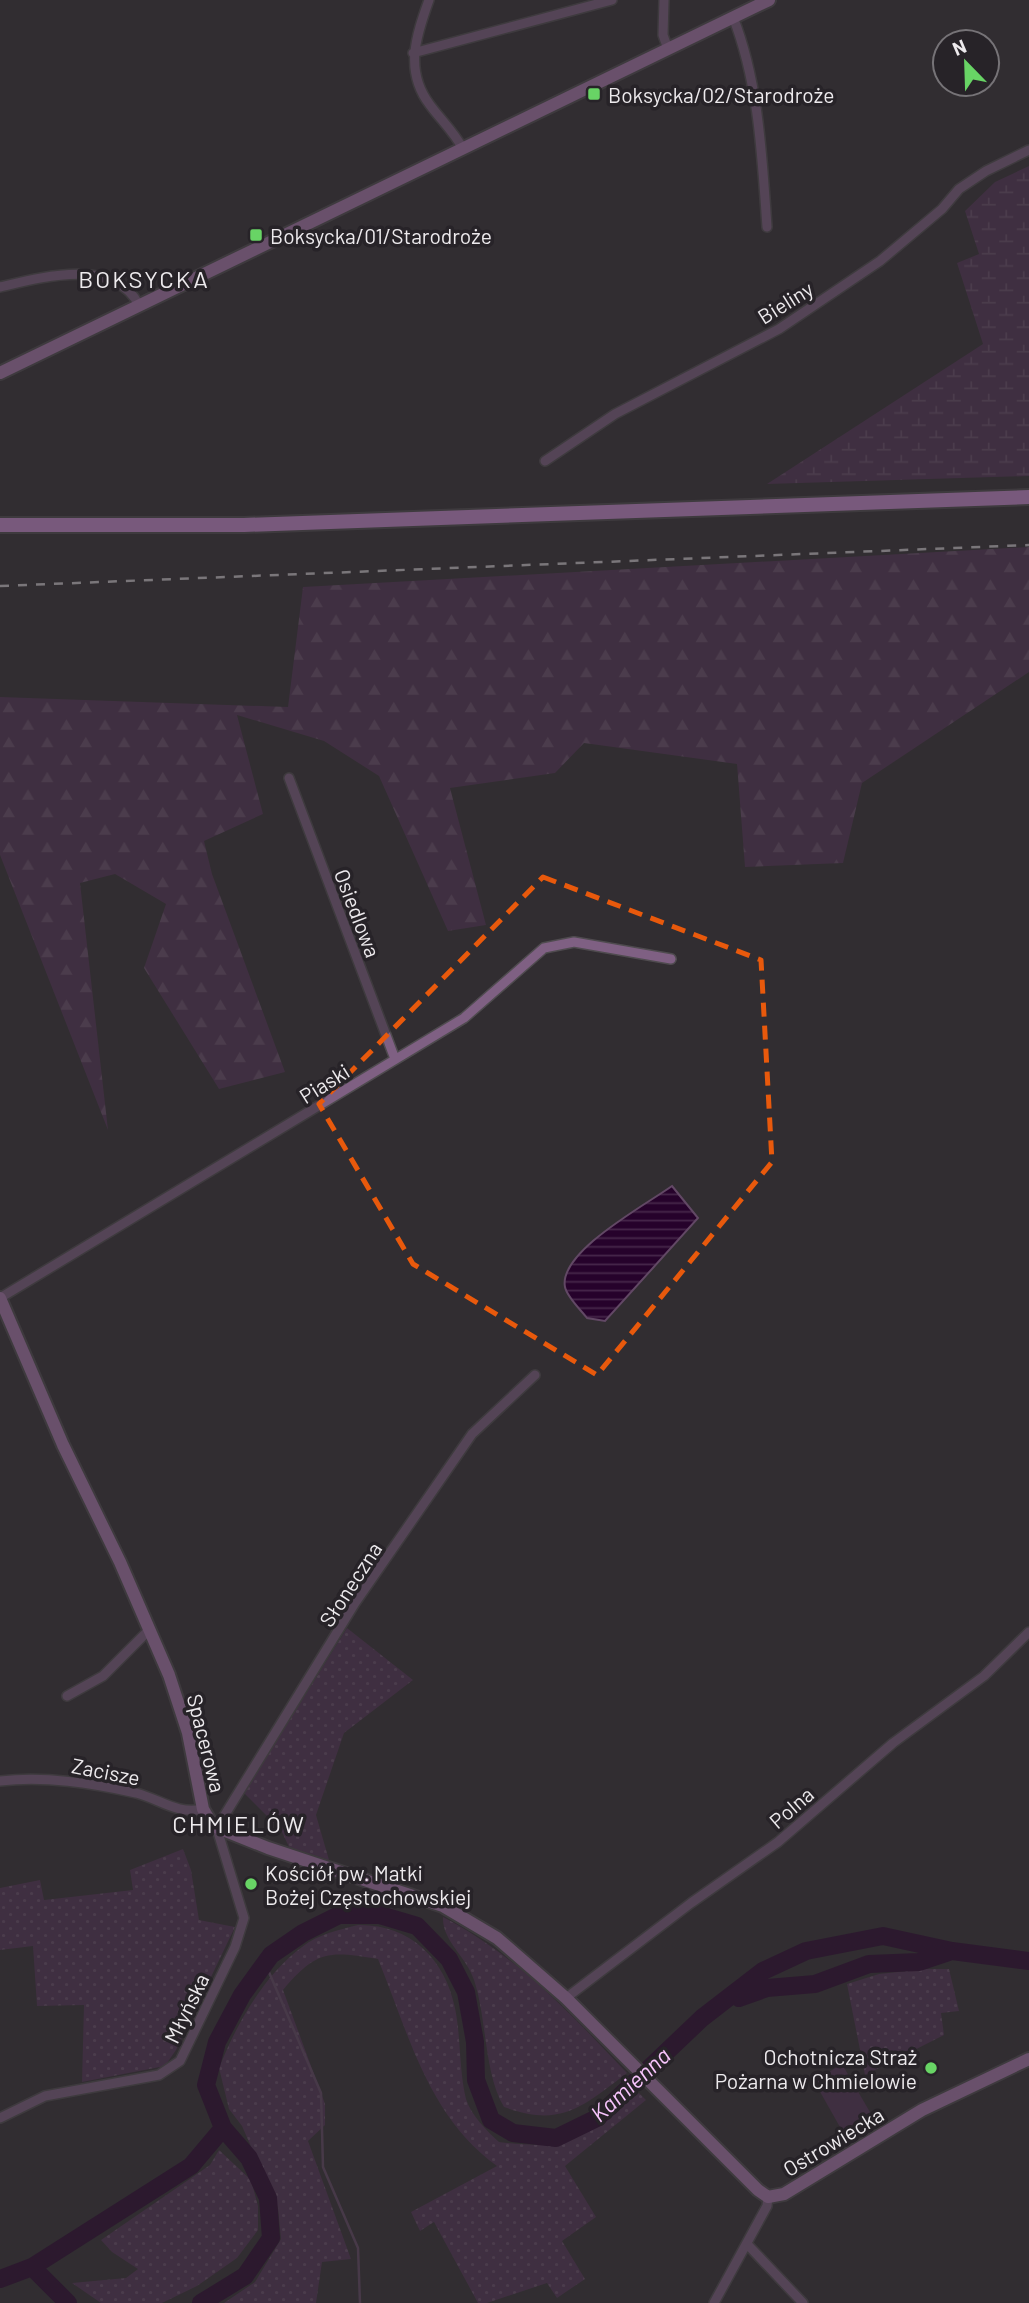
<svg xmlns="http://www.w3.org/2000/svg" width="1029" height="2303" viewBox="0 0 1029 2303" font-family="Barlow,sans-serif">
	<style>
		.grass { fill: url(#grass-dots) }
		.forest { fill: url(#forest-firs) }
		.wetland { fill: url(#wetland-marsh) }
		.park { fill: #513154 }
		.water { fill: url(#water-rules); stroke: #624865; stroke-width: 2 }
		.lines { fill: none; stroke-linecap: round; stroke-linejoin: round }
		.stream { stroke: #624865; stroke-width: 2.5 }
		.river { stroke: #26022b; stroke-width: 18 }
		.street-casing { stroke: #4f4b4f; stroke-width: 12 }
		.secondary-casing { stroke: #4f4b4f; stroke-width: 16 }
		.primary-casing { stroke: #4f4b4f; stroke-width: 18 }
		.street { stroke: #7f6083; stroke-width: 9 }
		.secondary { stroke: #ad7ab2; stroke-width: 12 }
		.primary { stroke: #cf8ed7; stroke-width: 14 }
		.rail { stroke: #d3cfd3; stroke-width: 2.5; stroke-dasharray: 9 9; stroke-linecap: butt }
		.marked { fill: none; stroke: #e8590c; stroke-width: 5; stroke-dasharray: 14 9; stroke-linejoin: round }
		.poi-dot { fill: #68d465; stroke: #272328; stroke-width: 2.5 }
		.labels { text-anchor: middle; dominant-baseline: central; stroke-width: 7; stroke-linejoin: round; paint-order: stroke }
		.poi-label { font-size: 21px; fill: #edeaed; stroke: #272328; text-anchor: start }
		.street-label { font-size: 21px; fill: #edeaed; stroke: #272328 }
		.water-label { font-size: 23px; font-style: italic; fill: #f8c5fd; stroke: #272328 }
		.quarter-label { font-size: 24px; letter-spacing: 2px; fill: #edeaed; stroke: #272328 }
	</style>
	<defs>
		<pattern id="grass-dots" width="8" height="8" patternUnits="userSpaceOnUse" patternTransform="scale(1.75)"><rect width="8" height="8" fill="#513154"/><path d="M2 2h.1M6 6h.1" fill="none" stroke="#6a4f6d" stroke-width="1.8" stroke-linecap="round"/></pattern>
		<pattern id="forest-firs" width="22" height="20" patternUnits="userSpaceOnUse" patternTransform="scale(1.75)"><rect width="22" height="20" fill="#513154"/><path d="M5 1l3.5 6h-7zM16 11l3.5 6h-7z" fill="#6a4f6d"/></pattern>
		<pattern id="wetland-marsh" width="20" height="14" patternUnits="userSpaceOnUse" patternTransform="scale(1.75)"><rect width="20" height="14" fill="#513154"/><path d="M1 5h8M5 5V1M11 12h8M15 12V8" fill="none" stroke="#6a4f6d"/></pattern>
		<pattern id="water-rules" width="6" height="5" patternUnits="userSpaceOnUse" patternTransform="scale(1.75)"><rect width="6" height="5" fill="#26022b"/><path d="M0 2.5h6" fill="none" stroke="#46274a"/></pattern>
	</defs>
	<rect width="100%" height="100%" fill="#312d31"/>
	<path class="grass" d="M347,1628L413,1680L344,1733L316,1815L329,1860L289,1847L281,1830L244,1793Z
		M183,1849L191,1870L199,1920L235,1927L176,2050L165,2066L82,2082L84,2005L37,2006L33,1946L0,1950V1888L40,1880L44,1900L133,1890L130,1870Z
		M443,1917C516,1955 571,2014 627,2073C582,2107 561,2128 504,2107C484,2074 487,2019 474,1980C467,1957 442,1941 443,1917Z
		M358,1925C409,1924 445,1958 455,2008C461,2037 459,2070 466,2099C471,2115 487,2131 499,2142C573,2151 583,2138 639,2093L646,2100L565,2166L596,2217L562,2241L585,2279L557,2298L547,2283L487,2303H478L434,2222L420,2231L411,2212L497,2166C428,2116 409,2035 378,1959C328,1951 317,1950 283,1990L325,2104V2125L308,2141L351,2259L322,2262L316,2303H224L255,2282L281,2239L278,2208L242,2126L229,2109L219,2068C236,2025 264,1975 302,1947C318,1934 339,1930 358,1925Z
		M926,1969H949L959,2011L941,2013L944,2035L865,2075L847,1984L879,1974Z
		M219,2150L251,2180L258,2206V2230L237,2258L197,2286L162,2303H101L72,2283L126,2278L138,2269L112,2252L101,2240L210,2165Z"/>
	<path class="forest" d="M1029,547V672L862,783L843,863L745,867L737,764L584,743L555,773L450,788L486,925L448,931L379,776L324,741L237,715L263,814L204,841L212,874L285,1072L219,1089L144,968L166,904L115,874L80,883L108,1130L0,855V697L288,707L303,587Z"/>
	<path class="wetland" d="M1029,166V476L767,484L983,344L957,263L979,254L965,211L995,182Z"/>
	<path class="park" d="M842,2064L874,2119L845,2136L814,2081Z"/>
	<path class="water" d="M672,1186L698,1218L605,1321L587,1318C580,1309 567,1297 565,1287C558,1252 647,1204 672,1186Z"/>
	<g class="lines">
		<path class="stream" d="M265,1963L321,2093L323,2167L358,2248L360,2303"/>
		<path class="river" d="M739,1998L767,1988L815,1984L869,1964L919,1962L949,1952
			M32,2267L68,2303
			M0,2279L32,2267L191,2166L223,2128L206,2085L217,2042L242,1995L271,1955L303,1933L339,1915H380L417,1926L449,1959L466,1992L475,2042L476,2080L491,2120L513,2133L556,2138L597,2118L702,2018L763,1971L806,1951L883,1936L952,1951L1029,1961
			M201,2303L245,2276L271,2238L268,2198L249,2158L223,2128"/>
		<defs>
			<path id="street" d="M429,0C416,36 404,71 430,105C441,120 454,132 463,149
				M664,0L663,35L668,49
				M733,17C759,83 762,157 767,227
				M413,53L612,0
				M0,287C42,277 114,257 139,305
				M545,461L615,414L779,329L880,261L942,209L959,189L986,171L1029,150
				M289,778L395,1059
				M0,1298L464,1018L544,948L574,942L671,959
				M67,1696L103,1676L149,1630
				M0,1781C46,1776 90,1783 136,1793C160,1799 177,1815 203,1809
				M566,1998L691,1903L778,1842L893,1743L984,1676L1029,1632
				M0,2118L45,2096L159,2075L180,2061L235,1947L244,1918L217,1829L221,1821L355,1603L472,1434L535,1375
				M747,2244L803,2303
				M714,2303L767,2206L768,2197"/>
			<path id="secondary" d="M0,373L769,0
				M0,1298L63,1445L120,1562L169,1675L188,1733L203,1809L213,1826L268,1848L443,1906L497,1938L566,1998L758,2190L768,2197L784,2194L922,2110L1029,2059"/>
			<path id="primary" d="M0,525H244L1029,497"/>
		</defs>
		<use href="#street" class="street-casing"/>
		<use href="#secondary" class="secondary-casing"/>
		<use href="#primary" class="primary-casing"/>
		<use href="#street" class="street"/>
		<use href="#secondary" class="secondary"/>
		<use href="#primary" class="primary"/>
		<path class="rail" d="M0,586L1029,545"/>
	</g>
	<path d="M0 0H1029V2303H0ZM543,877L761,960L772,1162L597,1375L413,1264L319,1104Z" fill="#312d31" fill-opacity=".55" fill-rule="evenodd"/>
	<path class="marked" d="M543,877L761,960L772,1162L597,1375L413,1264L319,1104Z"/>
	<g class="poi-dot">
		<rect x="587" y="87" width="14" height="14" rx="3.5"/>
		<rect x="249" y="228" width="14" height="14" rx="3.5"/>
		<circle cx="251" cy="1884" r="7"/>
		<circle cx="931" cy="2068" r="7"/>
	</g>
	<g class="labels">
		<g class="poi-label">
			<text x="608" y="94">Boksycka/02/Starodroże</text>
			<text x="270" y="235">Boksycka/01/Starodroże</text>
			<text x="265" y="1872">Kościół pw. Matki<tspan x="265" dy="24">Bożej Częstochowskiej</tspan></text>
			<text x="917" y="2056" text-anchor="end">Ochotnicza Straż<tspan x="917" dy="24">Pożarna w Chmielowie</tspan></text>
		</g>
		<g class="street-label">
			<text transform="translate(785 302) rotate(-32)">Bieliny</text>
			<text transform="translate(358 913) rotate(69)">Osiedlowa</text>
			<text transform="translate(324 1083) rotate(-32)">Piaski</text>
			<text transform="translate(350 1584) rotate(-57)">Słoneczna</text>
			<text transform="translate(207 1743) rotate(76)">Spacerowa</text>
			<text transform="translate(106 1771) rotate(11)">Zacisze</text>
			<text transform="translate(791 1807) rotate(-41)">Polna</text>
			<text transform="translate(186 2008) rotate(-64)">Młyńska</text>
			<text transform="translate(833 2141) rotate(-31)">Ostrowiecka</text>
		</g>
		<g class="water-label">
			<text transform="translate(630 2084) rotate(-42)">Kamienna</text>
		</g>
		<g class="quarter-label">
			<text x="144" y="278">BOKSYCKA</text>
			<text x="239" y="1823">CHMIELÓW</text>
		</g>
	</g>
	<g transform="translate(966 63) rotate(337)"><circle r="33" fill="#272328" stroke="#767377" stroke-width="2"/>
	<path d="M0-5L12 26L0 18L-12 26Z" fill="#68d465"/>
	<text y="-10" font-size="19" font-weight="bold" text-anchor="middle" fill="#edeaed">N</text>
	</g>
</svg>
